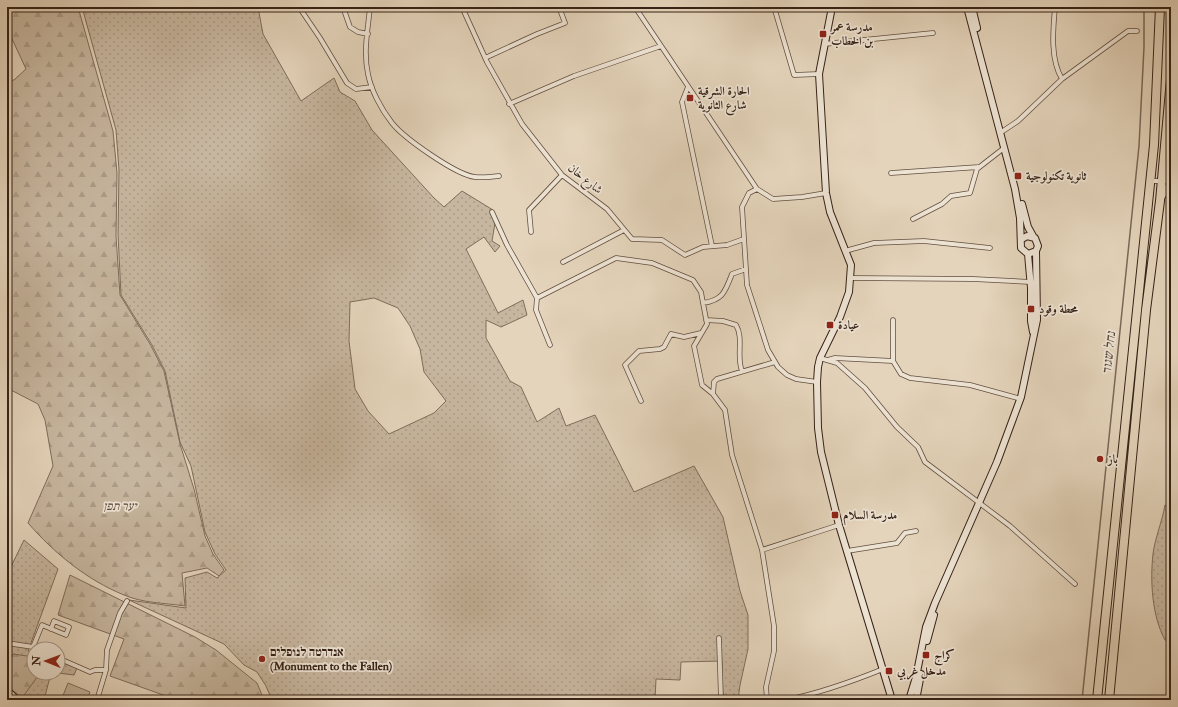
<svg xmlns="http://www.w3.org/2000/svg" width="1178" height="707" viewBox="0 0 1178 707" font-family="'IM FELL Double Pica',Amiri,'Frank Ruhl Libre',serif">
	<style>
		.grass { fill: url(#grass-dots); stroke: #7f6c5b; fill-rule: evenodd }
		.forest { fill: url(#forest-firs); stroke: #7f6c5b }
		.park { fill: #c7b69f; stroke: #7f6c5b }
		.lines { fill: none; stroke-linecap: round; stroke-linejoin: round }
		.stream { stroke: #7b6858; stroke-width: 1.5 }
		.street-casing { stroke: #624e40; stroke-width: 5.5 }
		.secondary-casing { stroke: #372217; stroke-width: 8 }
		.highway-casing { stroke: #372217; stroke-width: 10 }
		.street { stroke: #ede3d3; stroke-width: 4 }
		.secondary { stroke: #ede3d3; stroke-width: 6 }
		.highway { stroke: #e4d4bb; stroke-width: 8 }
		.poi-dot { fill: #8f2418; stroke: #ede3d3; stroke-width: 1.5 }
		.labels { text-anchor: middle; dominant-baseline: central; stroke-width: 3.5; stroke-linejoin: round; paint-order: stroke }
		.poi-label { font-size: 12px; font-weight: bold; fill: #372217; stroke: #ede3d3; text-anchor: start }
		.street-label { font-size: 12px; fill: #372217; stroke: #ede3d3 }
		.park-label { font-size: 12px; font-style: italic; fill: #5b4739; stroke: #ede3d3 }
		.water-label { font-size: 13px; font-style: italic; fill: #594537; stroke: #ede3d3 }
	</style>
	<defs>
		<pattern id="grass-dots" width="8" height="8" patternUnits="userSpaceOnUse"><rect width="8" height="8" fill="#c7b69f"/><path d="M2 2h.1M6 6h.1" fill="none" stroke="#ac9c88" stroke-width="1.8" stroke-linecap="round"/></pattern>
		<pattern id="forest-firs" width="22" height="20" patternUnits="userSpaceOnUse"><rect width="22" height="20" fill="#c7b69f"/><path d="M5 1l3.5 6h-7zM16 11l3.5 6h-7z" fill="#ac9c88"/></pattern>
	</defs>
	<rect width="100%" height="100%" fill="#e4d4bb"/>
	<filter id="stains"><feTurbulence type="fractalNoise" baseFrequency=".005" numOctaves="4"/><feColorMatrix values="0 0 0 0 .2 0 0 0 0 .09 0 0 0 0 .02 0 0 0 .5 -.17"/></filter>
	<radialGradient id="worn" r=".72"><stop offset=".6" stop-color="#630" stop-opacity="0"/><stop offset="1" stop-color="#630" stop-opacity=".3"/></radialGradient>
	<path class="grass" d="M82,7H258L263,34L301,101L334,78L340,92L355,101L372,130L434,198L444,207L462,191L493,210L495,223L492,241L500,246L495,252L484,237L466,249L498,313L523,300L527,315L501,327L486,320V338L510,381L521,387L537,422L559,408L566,426L595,415L634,492L694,466L723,517L740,591L748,615V649L740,685L738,700H724L721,681L722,661L681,662L680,680L656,679L655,700H272L266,686L257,672L244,665L224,644L129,600L186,608L185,578L207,572L217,578L226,570L215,554L205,532L191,466L180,442L165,371L152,345L121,295L118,234L119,170L116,130ZM374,298L398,308L410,326L420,349L424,372L446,401L434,413L389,434L368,411L355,389L349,341L350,302Z
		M1165,505L1171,507V642L1165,640C1152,616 1150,581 1153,554C1155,538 1162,522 1165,505Z
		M24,540L58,569L28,651L34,653V673H51L44,700H26L7,682V575Z
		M58,661L77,668L74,675L58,673Z"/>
	<path class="forest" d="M7,7H78L113,131L117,173L116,236L120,295L150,344L164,371L180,444L194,489L205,536L213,554L224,570L219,576L207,568L182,573L185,606C165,603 142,603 124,595C87,580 54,553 28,523L53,466L45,420L38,404L7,388V81L14,80L26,69L7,28Z
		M70,575L195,637L216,650L257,683L264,700H164L166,696L110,676L124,639L58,615Z
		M13,654L34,657V673H40L22,698L7,686V670Z"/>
	<path class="park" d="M68,683L90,692L87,700H67L62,698Z"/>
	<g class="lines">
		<path class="stream" d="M1082,700L1139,146L1144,47V7"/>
		<defs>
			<path id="street" d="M299,7L320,38L347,83L356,89L372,87
				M343,7L350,27L358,32L368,34
				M370,7C368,29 363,52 368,74C371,90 381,109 392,123C404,138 456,175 475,177C483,178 491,177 499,176
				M462,7L487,62L522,124L562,175L607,209L632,239L662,240L685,255L703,247L727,245L744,239
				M635,7L757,189L773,199L802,197L826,193
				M774,7L794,75L819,74
				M1055,7C1053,30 1050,59 1062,79
				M824,44L933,33
				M485,58L537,34L565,23L559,7
				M688,87L682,102L712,246
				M509,104L574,76L661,46
				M1003,131L1018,121L1062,79L1128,31H1137
				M891,173L979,167
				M1151,181H1171
				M757,189L749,193L742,207L747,285L768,350L778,367L787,375L796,379L817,382
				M492,212L507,245L537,298
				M913,219L942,204L951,196L970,193L977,169L1004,148
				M531,232L529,210L562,175
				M845,251L874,243L924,241L990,248
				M563,262L624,230
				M746,269L732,274C725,292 723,300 703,303L707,324L694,346L702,385L713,394L725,410L732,455L762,550L774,626V651L766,687L767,700
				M850,278L973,279L1031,282
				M706,320L723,321L736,325C744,338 736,357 742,371
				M893,320V361
				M550,345L536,310L537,298L616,258L652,263L693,280L701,292L703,303
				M820,358L837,363L865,388L897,427L918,447L925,462L1010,526L1075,584
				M828,360L835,358L893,361L901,374L910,378L970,385L1021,399
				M713,394L714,382L717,379L775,362
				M641,401L625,365L639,351L660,349L664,347L671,334L684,337L701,333
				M762,550L839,525
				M847,551L897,543L905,533L916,531
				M719,638L721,700
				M7,643L33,647L42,625L66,635L69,627L54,621L51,629
				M58,658L90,672L95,670H106
				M97,700L106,670L107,650L120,613L127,601
				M786,700C820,693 851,682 883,669"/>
			<path id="secondary" d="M832,7L819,74L826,193L830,212L851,265L849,292L840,317L820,358L818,367L817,382L818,428L821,452L839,525L892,700
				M967,7L1015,189L1020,218L1021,248L1028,254L1036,251L1038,246L1035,238L1027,236L1022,239
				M972,7L977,28
				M1022,204L1028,227L1033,236
				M1028,254L1031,288V321L1033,332
				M927,641L934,615
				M7,690L17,700
				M909,700L916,677L926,627L935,603L997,462L1021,397L1037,320L1036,251
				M916,700L921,674"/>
			<path id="highway" d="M1161,196L1165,190L1171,186
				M1097,700L1154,145L1160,7
				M1109,700L1146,310L1160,201L1171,79"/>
		</defs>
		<use href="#street" class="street-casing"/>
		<use href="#secondary" class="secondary-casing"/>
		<use href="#highway" class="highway-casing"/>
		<use href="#street" class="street"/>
		<use href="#secondary" class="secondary"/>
		<use href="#highway" class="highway"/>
	</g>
	<g class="poi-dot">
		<rect x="819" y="30" width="8" height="8" rx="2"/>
		<rect x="686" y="94" width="8" height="8" rx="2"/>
		<rect x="1014" y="172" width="8" height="8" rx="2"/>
		<rect x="1027" y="305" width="8" height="8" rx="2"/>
		<rect x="826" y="321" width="8" height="8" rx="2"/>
		<circle cx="1100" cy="459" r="4"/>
		<rect x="831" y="511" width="8" height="8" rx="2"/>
		<rect x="922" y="651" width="8" height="8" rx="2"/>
		<circle cx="262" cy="659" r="4"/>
		<rect x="885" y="667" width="8" height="8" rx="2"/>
	</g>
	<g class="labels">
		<g class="poi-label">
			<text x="831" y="27">مدرسة عمر<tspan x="831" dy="14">بن الخطاب</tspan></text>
			<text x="698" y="91">الحارة الشرقية<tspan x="698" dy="14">شارع الثانوية</tspan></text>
			<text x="1026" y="176">ثانوية تكنولوجية</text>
			<text x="1039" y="309">محطة وقود</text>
			<text x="838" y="325">عيادة</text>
			<text x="1108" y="459">باز</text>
			<text x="843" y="515">مدرسة السلام</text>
			<text x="270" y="652">אנדרטה לנופלים<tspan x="270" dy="14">(Monument to the Fallen)</tspan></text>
			<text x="934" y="655">كراج</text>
			<text x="897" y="671">مدخل غربي</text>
		</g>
		<g class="street-label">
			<text transform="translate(585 179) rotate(39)">شارع خان</text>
		</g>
		<g class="park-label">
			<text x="120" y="506">יער תפן</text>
		</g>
		<g class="water-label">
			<text transform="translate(1109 353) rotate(-84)">נחל שגור</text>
		</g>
	</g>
	<rect width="1178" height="707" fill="none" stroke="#e4d4bb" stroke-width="24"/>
	<rect x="8" y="8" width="1162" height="691" fill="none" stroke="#372217" stroke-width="2"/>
	<rect x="12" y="12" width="1154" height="683" fill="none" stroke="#372217"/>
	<g transform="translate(46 661) rotate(271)"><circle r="19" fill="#ede3d3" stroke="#a49688"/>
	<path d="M0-3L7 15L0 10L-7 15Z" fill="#8f2418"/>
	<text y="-6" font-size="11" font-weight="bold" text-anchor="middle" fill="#372217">N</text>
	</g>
	<rect width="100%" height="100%" filter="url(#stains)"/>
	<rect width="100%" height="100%" fill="url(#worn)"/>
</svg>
